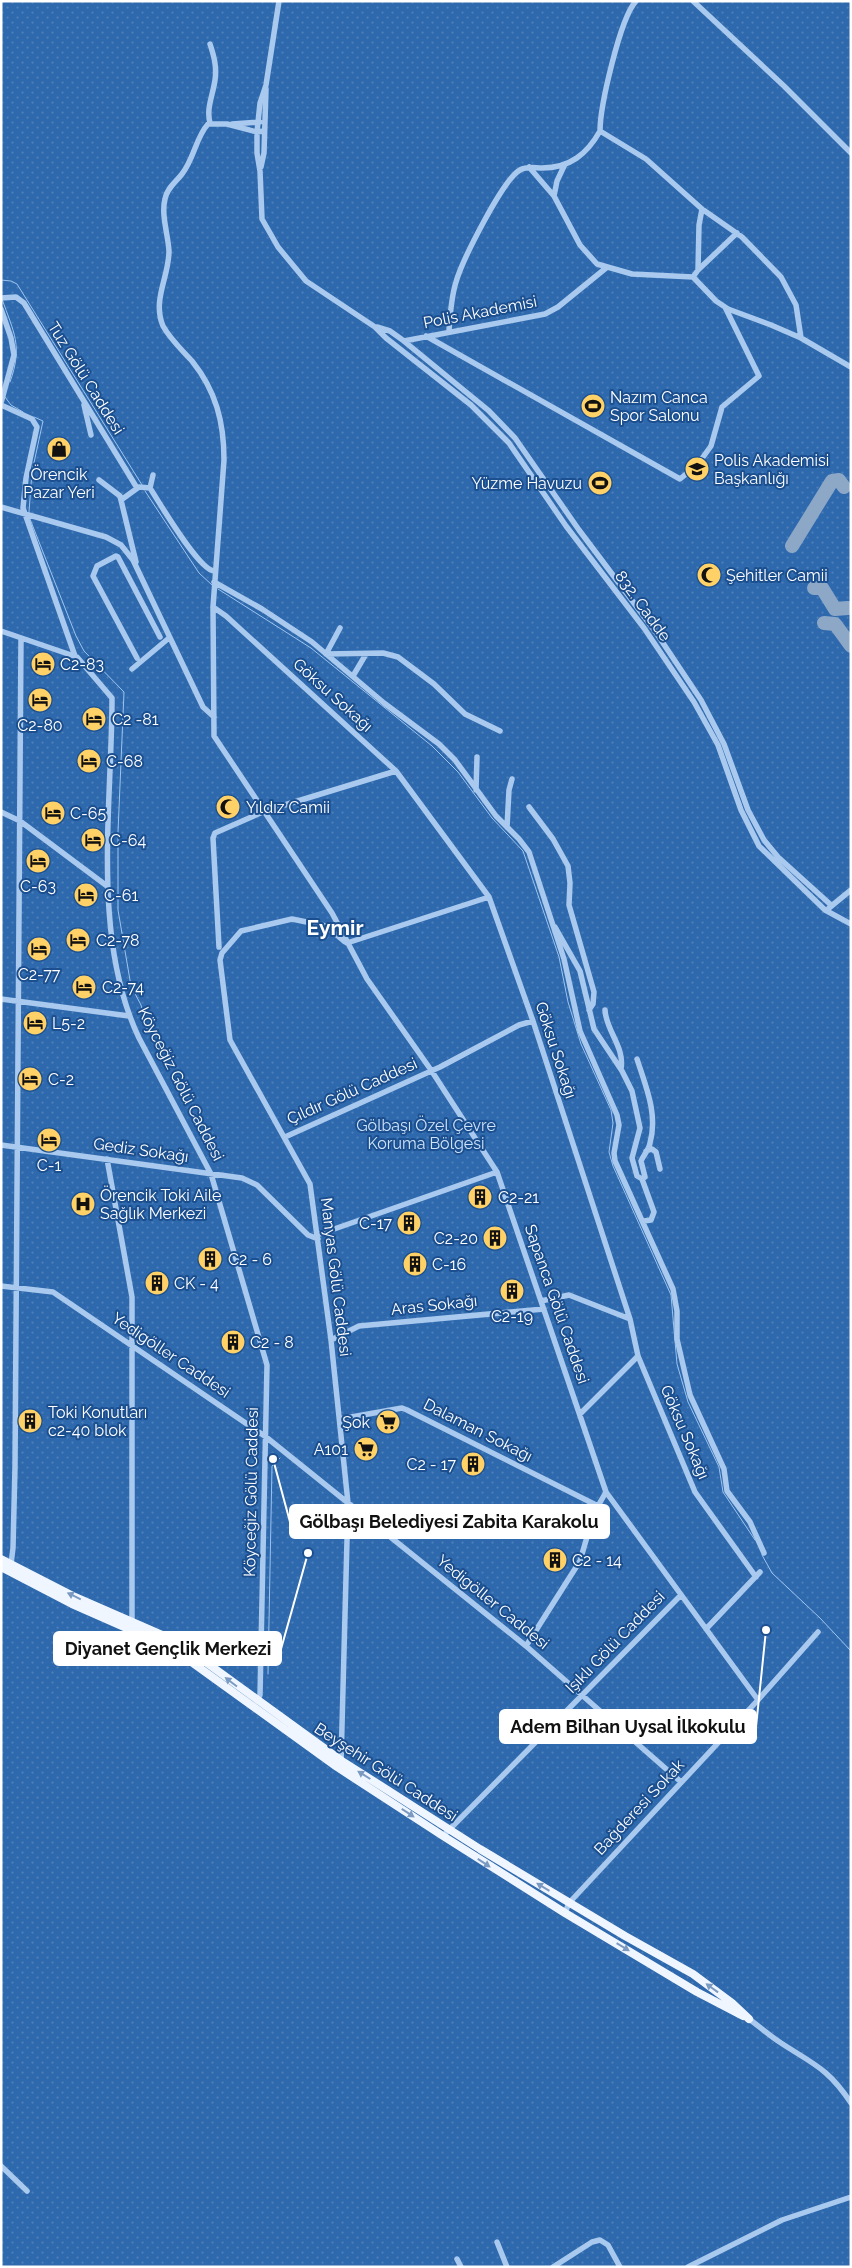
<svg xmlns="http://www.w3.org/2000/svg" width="852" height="2268" viewBox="0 0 852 2268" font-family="Raleway,sans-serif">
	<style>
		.park { fill: url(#park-dots) }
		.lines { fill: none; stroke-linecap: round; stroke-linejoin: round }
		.stream { stroke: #9cc4f0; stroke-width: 1 }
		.taxiway { stroke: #8da7c7; stroke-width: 14 }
		.minor { stroke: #a9c9ee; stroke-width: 5.5 }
		.major { stroke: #f0f6ff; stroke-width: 8 }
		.oneway { fill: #7b9ac1 }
		.labels { text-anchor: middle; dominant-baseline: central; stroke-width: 4; stroke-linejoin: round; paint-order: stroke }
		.street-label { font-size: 16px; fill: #fff; stroke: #1b4f8f }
		.poi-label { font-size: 16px; fill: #fff; stroke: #1b4f8f; text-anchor: start }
		.park-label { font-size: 16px; fill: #cfe3fa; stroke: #1b4f8f }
		.district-label { font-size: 21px; font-weight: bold; fill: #fff; stroke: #1b4f8f }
		.leader { fill: none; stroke: #fff; stroke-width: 2 }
		.callout-dot { fill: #fff; stroke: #1b4f8f; stroke-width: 2 }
		.callout { fill: #fff; stroke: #fff; stroke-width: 2 }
		.callout-label { font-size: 18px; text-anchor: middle; font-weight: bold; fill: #111 }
	</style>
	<defs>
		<pattern id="park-dots" width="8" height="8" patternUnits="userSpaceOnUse" patternTransform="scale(1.25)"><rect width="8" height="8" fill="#2e69ad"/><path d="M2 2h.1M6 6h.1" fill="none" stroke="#4d80b9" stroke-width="1.8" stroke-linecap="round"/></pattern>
	</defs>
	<rect width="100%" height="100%" fill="#1b4f8f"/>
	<path class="park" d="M1,1H851V2267H1Z"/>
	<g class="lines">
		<path class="stream" d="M1,280L11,281L17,284L142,485
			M2,299C14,333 23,346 10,382
			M5,397L11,405L23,412
			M145,491L199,573L212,585
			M29,512L32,472L43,421L34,417
			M30,519L76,636L84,651L124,692L118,832V910L131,986L141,1005L148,1032
			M218,589L311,648L432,746L458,772L492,818L523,851L559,957L568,1002L581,1044L611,1110L613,1123L609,1152L613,1166L671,1295L677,1364L688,1402L719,1467L723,1492L755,1540
			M762,1555L772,1573L820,1618L851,1651
			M268,1674L272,1466L280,1458"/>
		<path class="taxiway" d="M792,546L832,481L839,480L844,487
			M814,588H822L835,609L848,608
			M824,623L835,624L851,646"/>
		<path class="minor" d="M279,1L266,85L260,103L257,132V153L260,171L262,219L278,247L306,281L375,327L386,338L471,405L509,443L566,526L644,628L694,702L718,745L741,810L759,846L825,910L851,924
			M693,1L784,86L851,153
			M210,44C214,56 217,67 215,80C213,95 206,108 210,123
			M232,124L260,122
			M264,131L257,132L227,124H208C196,137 194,159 182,174C176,182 167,188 165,199C161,215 168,234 169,251C169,277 152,300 163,326C170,339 182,350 192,361C216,391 224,422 224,460L213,607L214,736L332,913L367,979L431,1070L497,1172L606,1492L758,1700
			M600,131L646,159L702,209L742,237L781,277L796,305L801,338L851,367
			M600,131C600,107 620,18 636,1
			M261,167L264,153L266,89
			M529,167L554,196L580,245L597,264L632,274L693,277L716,301L728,309L771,325L801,338
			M554,196L557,181L565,164
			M698,270L699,225L702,209
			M693,277L698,270L737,233
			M1,298L16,297L24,303L137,488
			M1,309L11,338L14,355L1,403
			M377,327L390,331L404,341L488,410L515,438L579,530L655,631L701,700L724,744L748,810L764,840L778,857L831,905
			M449,331C450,315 451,298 456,282C462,261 503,179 520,170C527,166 535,168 542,168C570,168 587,154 600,131
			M426,336L680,479L698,464L711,446L722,407L759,376L725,307
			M404,341L545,314L558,307L606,268
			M1,405L32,419L37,427L26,478L23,508L75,656
			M84,405L91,435
			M99,480L120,496L136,562
			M150,488L153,475
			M121,500L139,487L150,488C161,505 198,569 214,571
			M1,507L106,537L121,545L133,560L203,707L214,717
			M214,582L262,609L312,642L384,703L439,744L455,760L496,816L519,839L529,852L564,959L580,1031L617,1115L619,1125L614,1153L615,1161L673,1289L677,1311V1339L690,1395L724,1469L727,1491L750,1522L764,1553
			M213,607L226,616L396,771L489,897L533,1021L630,1319L638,1356L695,1492L756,1577
			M340,628L326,654L383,653L398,657L434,684L465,714L500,731
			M1,631L77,657L112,698C112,806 91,937 139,1038L211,1174L267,1365L260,1695L257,1701
			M137,658L93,576L97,566L116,556L118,557L160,637
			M132,669L169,638
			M353,676L366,654
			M476,790L477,757
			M529,807L553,839L568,866L570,883L569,905L594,992L593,1004L589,1010
			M1,812L20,821L107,886
			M507,827L509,790L512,779
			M829,908L851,890
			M555,927L580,971L594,1029L622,1071L632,1091L640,1128L632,1158L637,1176L642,1179L645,1177L641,1161C644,1154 649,1150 650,1143C658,1114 646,1087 637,1059
			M347,943L489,897
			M219,947L213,838L215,833L265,811L396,771
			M1,999L129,1016
			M605,1010C606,1031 625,1047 621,1069
			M285,1137L440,1067L519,1025L533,1021
			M1,1145L242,1178L257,1185L308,1235L318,1239
			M646,1151L652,1149L656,1152L660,1169
			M107,1159L132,1297V1622
			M642,1179L654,1212L651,1220L644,1221
			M317,1235L497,1172
			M1,1286L53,1292L266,1437L526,1646L681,1782
			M541,1301L569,1295L630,1319
			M331,1340L359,1326L544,1309
			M580,1414L638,1356
			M340,1419L402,1408L407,1410L598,1506
			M11,1564L13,1548L15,1467L21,638
			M706,1629L760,1572
			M526,1646L580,1561L594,1513L606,1492
			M341,1763L348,1503L331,1340L310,1184L230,1040L220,960L222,953L241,931L292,919L326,926L345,942
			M443,1836L681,1595
			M565,1913L569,1903L758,1700L818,1632
			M749,2019C760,2027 770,2036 781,2043C813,2064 828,2068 851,2103
			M1,2166L27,2191
			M497,2242L507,2267
			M457,2259L461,2267
			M553,2267L592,2242L600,2240L608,2245L620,2267
			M688,2267L782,2220L851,2197"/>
		<path class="major" d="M1,1559L75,1597L178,1642L342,1761L480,1849L625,1936L693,1974L732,2003L749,2019
			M1,1567L72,1604L172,1648L337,1767L443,1836L565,1913L697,1992L743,2016"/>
	</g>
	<defs><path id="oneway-solid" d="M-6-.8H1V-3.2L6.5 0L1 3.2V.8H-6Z" transform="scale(1.25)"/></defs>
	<g class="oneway">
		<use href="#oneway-solid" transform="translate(74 1596) rotate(-154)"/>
		<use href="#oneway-solid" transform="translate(231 1682) rotate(-143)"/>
		<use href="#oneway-solid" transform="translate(364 1775) rotate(-148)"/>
		<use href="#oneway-solid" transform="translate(408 1813) rotate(33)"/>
		<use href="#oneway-solid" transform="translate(484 1863) rotate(33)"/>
		<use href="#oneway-solid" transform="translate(543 1887) rotate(-149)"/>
		<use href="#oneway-solid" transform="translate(623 1947) rotate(31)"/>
		<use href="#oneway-solid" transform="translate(712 1988) rotate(-144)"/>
	</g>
	<defs>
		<symbol id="stadium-disc" viewBox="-11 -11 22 22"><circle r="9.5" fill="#ffd166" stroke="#1b4f8f"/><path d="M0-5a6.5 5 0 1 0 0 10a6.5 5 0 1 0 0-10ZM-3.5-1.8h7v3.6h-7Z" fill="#111"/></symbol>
		<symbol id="shop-disc" viewBox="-11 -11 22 22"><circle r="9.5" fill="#ffd166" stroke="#1b4f8f"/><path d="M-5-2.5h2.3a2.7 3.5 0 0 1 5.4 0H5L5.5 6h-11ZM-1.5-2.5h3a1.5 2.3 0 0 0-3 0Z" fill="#111"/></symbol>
		<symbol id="university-disc" viewBox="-11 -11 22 22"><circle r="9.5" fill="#ffd166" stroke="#1b4f8f"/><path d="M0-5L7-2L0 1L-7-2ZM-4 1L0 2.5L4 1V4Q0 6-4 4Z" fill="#111"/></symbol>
		<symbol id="mosque-disc" viewBox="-11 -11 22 22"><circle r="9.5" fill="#ffd166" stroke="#1b4f8f"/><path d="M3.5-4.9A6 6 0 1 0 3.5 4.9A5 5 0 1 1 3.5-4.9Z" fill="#111"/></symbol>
		<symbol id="hotel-disc" viewBox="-11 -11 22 22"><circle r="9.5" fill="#ffd166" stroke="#1b4f8f"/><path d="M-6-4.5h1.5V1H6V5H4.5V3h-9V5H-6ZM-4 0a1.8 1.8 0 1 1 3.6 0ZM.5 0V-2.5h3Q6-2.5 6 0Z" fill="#111"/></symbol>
		<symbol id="building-disc" viewBox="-11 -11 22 22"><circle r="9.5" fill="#ffd166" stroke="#1b4f8f"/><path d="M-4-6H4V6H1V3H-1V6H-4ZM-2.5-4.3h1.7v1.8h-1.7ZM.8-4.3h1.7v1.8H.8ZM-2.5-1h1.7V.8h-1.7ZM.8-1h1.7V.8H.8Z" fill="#111"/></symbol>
		<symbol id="hospital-disc" viewBox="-11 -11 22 22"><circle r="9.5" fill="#ffd166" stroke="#1b4f8f"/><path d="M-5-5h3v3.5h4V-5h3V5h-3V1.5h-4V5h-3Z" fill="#111"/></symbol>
		<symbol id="supermarket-disc" viewBox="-11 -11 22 22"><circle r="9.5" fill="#ffd166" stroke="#1b4f8f"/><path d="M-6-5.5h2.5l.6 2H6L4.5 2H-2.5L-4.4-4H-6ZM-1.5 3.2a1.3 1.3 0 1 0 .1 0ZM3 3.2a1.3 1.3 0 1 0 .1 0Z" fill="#111"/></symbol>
	</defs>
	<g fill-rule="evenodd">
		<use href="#stadium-disc" x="579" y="392" width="28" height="28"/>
		<use href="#shop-disc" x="45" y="435" width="28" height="28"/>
		<use href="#university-disc" x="683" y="455" width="28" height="28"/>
		<use href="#stadium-disc" x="586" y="469" width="28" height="28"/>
		<use href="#mosque-disc" x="695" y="561" width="28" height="28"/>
		<use href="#hotel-disc" x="29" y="650" width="28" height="28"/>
		<use href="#hotel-disc" x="26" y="686" width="28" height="28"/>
		<use href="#hotel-disc" x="80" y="705" width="28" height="28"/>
		<use href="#hotel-disc" x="75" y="747" width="28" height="28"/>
		<use href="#mosque-disc" x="214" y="793" width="28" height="28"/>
		<use href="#hotel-disc" x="39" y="799" width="28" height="28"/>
		<use href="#hotel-disc" x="79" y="826" width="28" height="28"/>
		<use href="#hotel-disc" x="24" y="847" width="28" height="28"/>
		<use href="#hotel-disc" x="72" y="881" width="28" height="28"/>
		<use href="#hotel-disc" x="64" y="926" width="28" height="28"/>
		<use href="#hotel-disc" x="25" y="935" width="28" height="28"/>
		<use href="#hotel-disc" x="70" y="973" width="28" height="28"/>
		<use href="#hotel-disc" x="21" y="1009" width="28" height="28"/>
		<use href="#hotel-disc" x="16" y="1065" width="28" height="28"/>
		<use href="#hotel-disc" x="35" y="1126" width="28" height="28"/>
		<use href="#building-disc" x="466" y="1183" width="28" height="28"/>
		<use href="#hospital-disc" x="69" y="1190" width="28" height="28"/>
		<use href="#building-disc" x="395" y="1209" width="28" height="28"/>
		<use href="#building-disc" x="481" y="1224" width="28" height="28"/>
		<use href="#building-disc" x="196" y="1245" width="28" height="28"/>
		<use href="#building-disc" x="401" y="1250" width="28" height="28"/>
		<use href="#building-disc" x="143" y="1269" width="28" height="28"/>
		<use href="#building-disc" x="498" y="1277" width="28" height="28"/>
		<use href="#building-disc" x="219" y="1328" width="28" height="28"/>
		<use href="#building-disc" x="16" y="1407" width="28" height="28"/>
		<use href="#supermarket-disc" x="374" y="1408" width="28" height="28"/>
		<use href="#supermarket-disc" x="352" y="1435" width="28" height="28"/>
		<use href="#building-disc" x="459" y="1450" width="28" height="28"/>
		<use href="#building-disc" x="541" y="1546" width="28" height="28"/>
	</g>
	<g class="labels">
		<g class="street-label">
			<text transform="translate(480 312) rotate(-11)">Polis Akademisi</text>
			<text transform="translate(86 378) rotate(58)">Tuz Gölü Caddesi</text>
			<text transform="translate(643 606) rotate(54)">832. Cadde</text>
			<text transform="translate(333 695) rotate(42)">Göksu Sokağı</text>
			<text transform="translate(556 1050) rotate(72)">Göksu Sokağı</text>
			<text transform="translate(181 1084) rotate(63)">Köyceğiz Gölü Caddesi</text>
			<text transform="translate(352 1091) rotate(-24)">Çıldır Gölü Caddesi</text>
			<text transform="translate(141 1150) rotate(8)">Gediz Sokağı</text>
			<text transform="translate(336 1277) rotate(83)">Manyas Gölü Caddesi</text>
			<text transform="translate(557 1304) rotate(71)">Sapanca Gölü Caddesi</text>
			<text transform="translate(434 1305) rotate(-6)">Aras Sokağı</text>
			<text transform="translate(171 1355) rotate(34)">Yedigöller Caddesi</text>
			<text transform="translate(478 1430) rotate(27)">Dalaman Sokağı</text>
			<text transform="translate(685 1432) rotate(67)">Göksu Sokağı</text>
			<text transform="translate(251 1492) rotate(-89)">Köyceğiz Gölü Caddesi</text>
			<text transform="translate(493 1602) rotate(39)">Yedigöller Caddesi</text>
			<text transform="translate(615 1642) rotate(-46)">Işıklı Gölü Caddesi</text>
			<text transform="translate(386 1772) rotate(33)">Beyşehir Gölü Caddesi</text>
			<text transform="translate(639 1807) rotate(-47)">Bağderesi Sokak</text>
		</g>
		<g class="poi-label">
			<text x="610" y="397">Nazım Canca<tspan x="610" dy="18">Spor Salonu</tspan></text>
			<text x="714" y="460">Polis Akademisi<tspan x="714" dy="18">Başkanlığı</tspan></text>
			<text x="59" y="474" text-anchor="middle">Örencik<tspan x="59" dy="18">Pazar Yeri</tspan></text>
			<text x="582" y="483" text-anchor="end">Yüzme Havuzu</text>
			<text x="726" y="575">Şehitler Camii</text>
			<text x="60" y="664">C2-83</text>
			<text x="112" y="719">C2 -81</text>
			<text x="40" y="725" text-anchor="middle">C2-80</text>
			<text x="106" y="761">C-68</text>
			<text x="246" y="807">Yıldız Camii</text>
			<text x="70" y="813">C-65</text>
			<text x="110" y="840">C-64</text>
			<text x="38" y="886" text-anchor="middle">C-63</text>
			<text x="104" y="895">C-61</text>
			<text x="96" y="940">C2-78</text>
			<text x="39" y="974" text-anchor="middle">C2-77</text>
			<text x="102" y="987">C2-74</text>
			<text x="52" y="1023">L5-2</text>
			<text x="48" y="1079">C-2</text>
			<text x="49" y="1165" text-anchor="middle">C-1</text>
			<text x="100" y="1195">Örencik Toki Aile<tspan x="100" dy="18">Sağlık Merkezi</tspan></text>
			<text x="498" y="1197">C2-21</text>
			<text x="392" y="1223" text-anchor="end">C-17</text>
			<text x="478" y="1238" text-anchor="end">C2-20</text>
			<text x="228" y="1259">C2 - 6</text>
			<text x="432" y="1264">C-16</text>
			<text x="174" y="1283">CK - 4</text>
			<text x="512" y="1316" text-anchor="middle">C2-19</text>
			<text x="250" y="1342">C2 - 8</text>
			<text x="48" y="1412">Toki Konutları<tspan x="48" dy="18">c2-40 blok</tspan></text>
			<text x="370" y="1422" text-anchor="end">Şok</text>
			<text x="348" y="1449" text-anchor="end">A101</text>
			<text x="456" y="1464" text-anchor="end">C2 - 17</text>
			<text x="572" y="1560">C2 - 14</text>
		</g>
		<g class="park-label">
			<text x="426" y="1125">Gölbaşı Özel Çevre<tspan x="426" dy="18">Koruma Bölgesi</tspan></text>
		</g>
		<g class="district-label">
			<text x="335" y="927">Eymir</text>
		</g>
	</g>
	<path class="leader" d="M273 1459L290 1522M308 1553L281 1649M766 1630L756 1727"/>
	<g class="callout-dot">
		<circle cx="273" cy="1459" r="5"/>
		<circle cx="308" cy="1553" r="5"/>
		<circle cx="766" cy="1630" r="5"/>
	</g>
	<g class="callout">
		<rect x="290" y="1505" width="319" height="33" rx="5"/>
		<rect x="54" y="1632" width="227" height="33" rx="5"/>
		<rect x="500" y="1710" width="256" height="33" rx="5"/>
	</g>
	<g class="callout-label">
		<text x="449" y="1528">Gölbaşı Belediyesi Zabita Karakolu</text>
		<text x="168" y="1655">Diyanet Gençlik Merkezi</text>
		<text x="628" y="1733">Adem Bilhan Uysal İlkokulu</text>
	</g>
	<rect width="852" height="2268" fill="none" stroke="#ffffff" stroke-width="5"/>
</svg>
